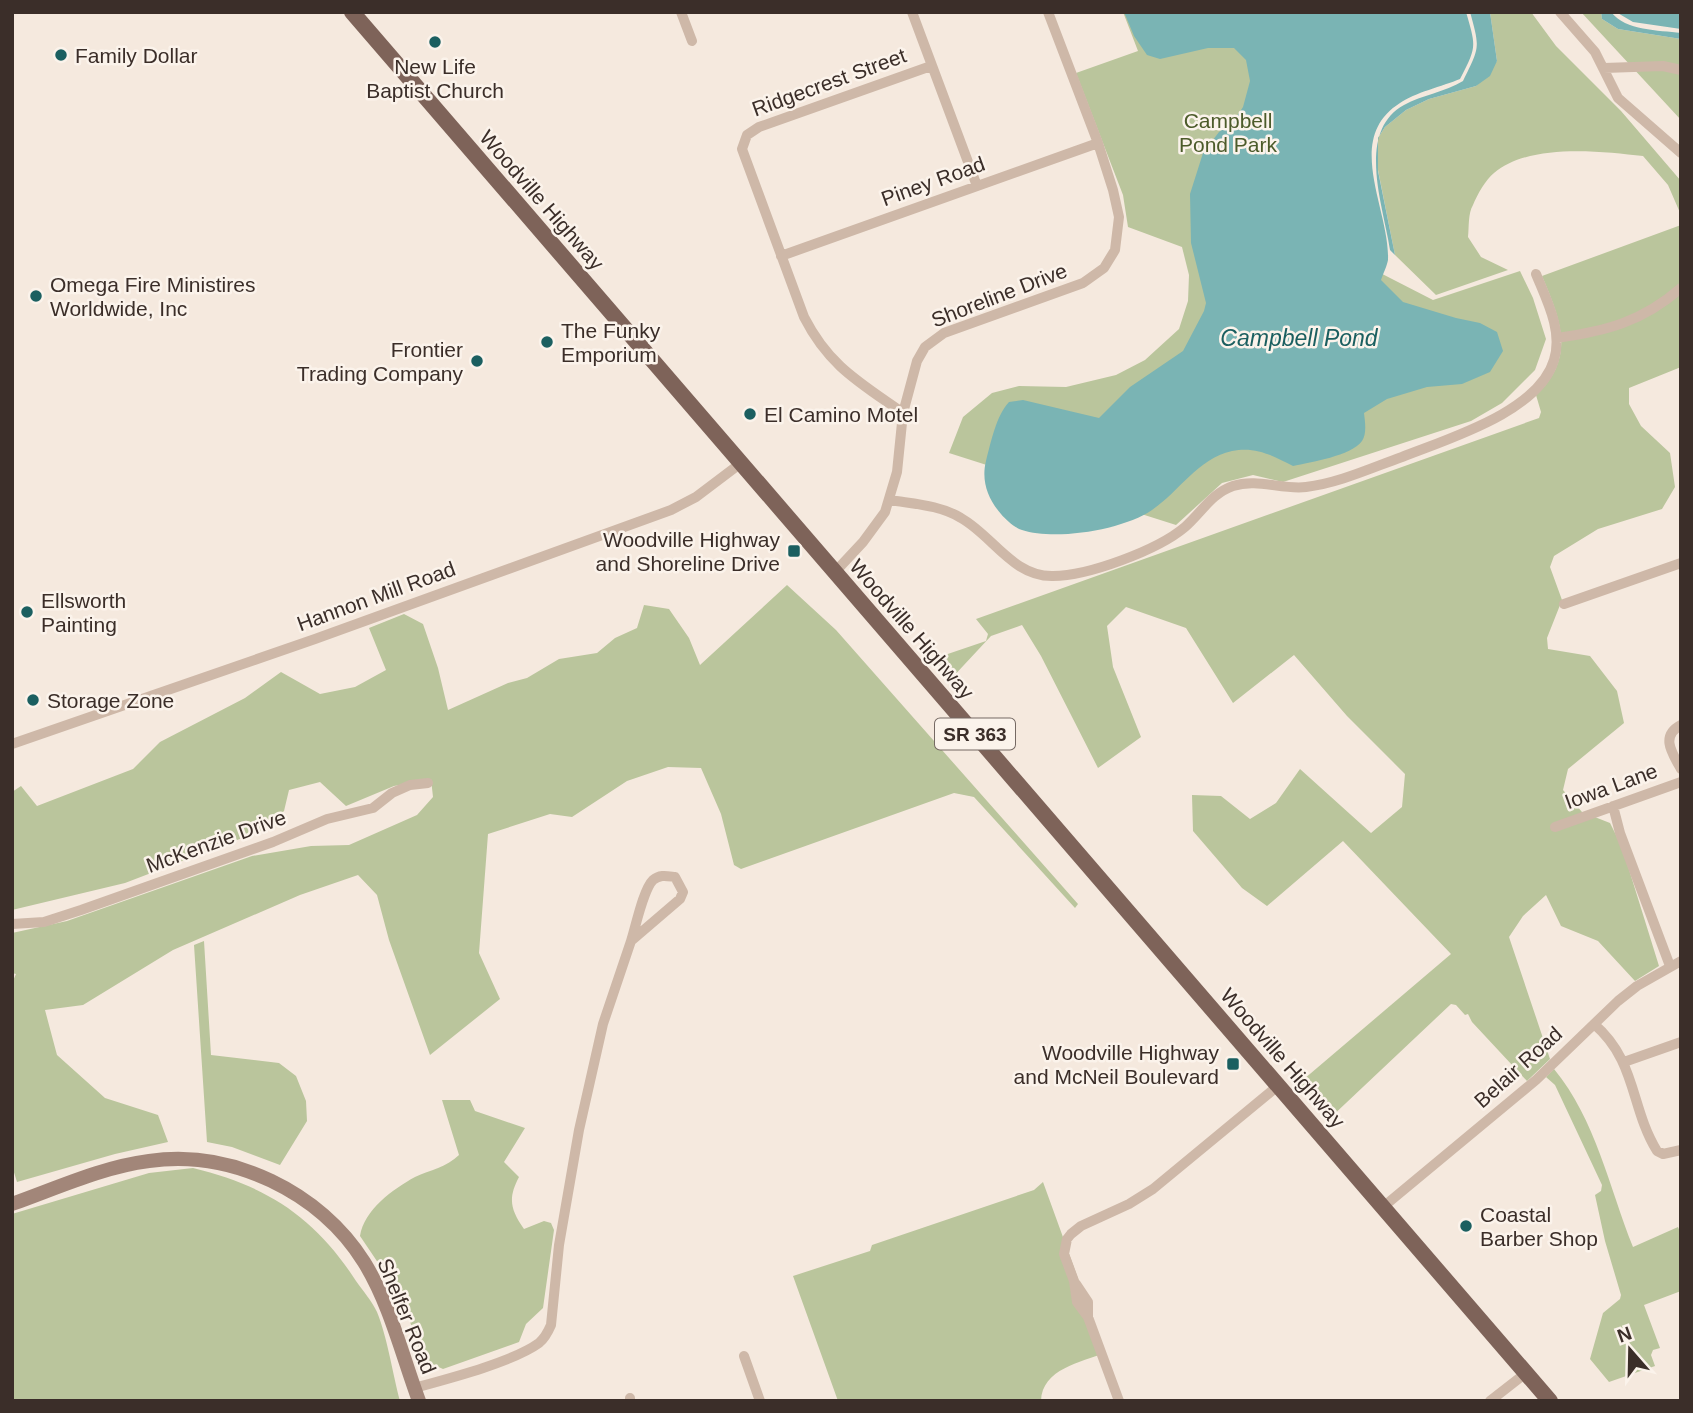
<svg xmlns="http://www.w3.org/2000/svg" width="1693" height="1413" viewBox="0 0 1693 1413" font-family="Helvetica,sans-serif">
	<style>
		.green { fill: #bac59c }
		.water { fill: #7ab4b4 }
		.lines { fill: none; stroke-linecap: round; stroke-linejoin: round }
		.street { stroke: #ceb8a8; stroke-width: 10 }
		.secondary { stroke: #a28679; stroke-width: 14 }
		.primary { stroke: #7e6359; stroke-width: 16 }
		.poi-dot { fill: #1b5f60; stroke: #fbf3eb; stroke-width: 2.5 }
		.labels { text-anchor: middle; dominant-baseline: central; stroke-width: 5; stroke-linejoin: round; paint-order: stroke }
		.shield { fill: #fbf3eb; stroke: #756963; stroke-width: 2 }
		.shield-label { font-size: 19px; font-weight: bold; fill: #3b2e29 }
		.poi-label { font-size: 21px; fill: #3b2e29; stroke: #fbf3eb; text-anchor: start }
		.street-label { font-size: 21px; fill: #3b2e29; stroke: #fbf3eb }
		.park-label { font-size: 21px; fill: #4c5b2a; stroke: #fbf3eb }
		.water-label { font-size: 23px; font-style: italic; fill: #1b5f60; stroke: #fbf3eb }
	</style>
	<rect width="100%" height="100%" fill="#f5e9de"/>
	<path class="green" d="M1123,12H1433L1347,135L1355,260L1433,300L1520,271L1533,298L1546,339L1535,370L1502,403L1471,421L1283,482L1253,475L1222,483L1176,525L949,453L963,417L992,393L1019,386L1066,387L1116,375L1145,360L1179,329L1188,301L1189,275L1182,247L1128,227L1123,195L1076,73L1138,51Z
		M1490,12H1531L1556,46L1621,111L1681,181V215L1668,185L1643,156C1599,151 1530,143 1494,173C1486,179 1477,195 1473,205C1468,213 1469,227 1468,237L1481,257L1508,270L1436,295L1395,255L1378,170V138L1385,127L1406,110L1429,99L1476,86L1497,61Z
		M1581,12H1601L1602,19L1618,29L1681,39V120Z
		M1681,225V367L1629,388V404L1641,426L1670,453L1675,487L1662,509L1598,529L1554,556L1550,567L1562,600L1547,638L1548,649L1590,656L1617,691L1624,723L1568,769L1563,790L1582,812L1610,823L1622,847L1659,966L1635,981L1598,941L1561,926L1546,895L1523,916L1509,937L1550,1059L1527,1081L1472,1022L1468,1014L1465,1015L1456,1005L1451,1004L1328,1120L1297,1085L1451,954L1343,841L1267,906L1242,888L1193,831L1192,795L1221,796L1250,819L1276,803L1300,769L1371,833L1402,807L1405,774L1347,716L1294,655L1233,703L1186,628L1126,607L1107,626L1113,667L1141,737L1098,768L1041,656L1022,625L991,636L950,680L933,659L986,641L988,634L976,619L1539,418L1541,412L1536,395C1576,357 1561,321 1542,276Z
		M787,585L836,630L1078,904L1075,908L974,797L954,793L741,869L734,865L721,814L701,768L668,767L627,781L572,817L550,814L488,834L479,953L500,999L430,1055L389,940L377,895L358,875L300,895L173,950L83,1005L45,1010L57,1055L105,1098L158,1115L168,1142L115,1154L17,1182L12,1166V983L16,974L12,973V933L67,921L252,856L311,846L349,845L417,815L433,797L431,779L394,786L346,806L320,782L289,790L284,811L263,830L125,883L12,910V792L21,786L37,806L133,769L160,742L245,698L281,672L320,694L355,687L386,670L369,628L404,614L423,624L438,668L448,710L508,683L527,678L559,659L597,653L615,638L637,628L644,605L669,609L689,638L700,665Z
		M204,941L211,1055L279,1063L296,1076L306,1101L307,1121L280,1165L232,1147L207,1142L194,945Z
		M1554,1069C1596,1120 1609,1187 1633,1247L1678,1227L1681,1234V1291L1644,1305L1660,1348L1653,1350L1651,1355L1655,1366L1609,1382L1590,1359L1603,1313L1620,1299L1621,1295L1605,1241L1595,1195L1601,1191L1602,1185L1555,1085L1546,1077Z
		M442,1100H470L475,1111L525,1128L504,1162L519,1177C508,1198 510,1209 524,1229L544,1221L551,1223L554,1230L543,1308L526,1324L519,1342L443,1369L423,1360L406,1310L387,1276L360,1236C364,1210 393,1189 415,1177C430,1170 447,1167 459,1155Z
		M193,1168C267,1186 315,1217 356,1281C363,1291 372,1301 377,1312C387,1336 393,1375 400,1401H12V1214L149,1173Z
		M1043,1182L1105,1353C1081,1362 1042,1369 1041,1401H838L793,1276L870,1251L872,1245L1034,1190Z"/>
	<path class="water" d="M1124,12H1466C1476,47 1477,46 1460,79C1443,86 1414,93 1400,103C1343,139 1390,209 1388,260C1387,266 1383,274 1381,280L1403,302L1456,318L1480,323L1497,332L1503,351L1490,372L1462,384L1427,387L1387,399L1364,413C1365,422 1367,433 1362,441C1351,456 1311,462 1293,466C1273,456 1256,446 1232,451C1197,459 1180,491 1152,510C1123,530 1055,541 1022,530C1015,528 1006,520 1001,514C988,499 981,481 986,461C991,442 996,416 1009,402L1023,400L1099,418L1130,387L1183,351L1204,311L1206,303L1191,243L1190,194L1203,153L1219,132L1235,119L1243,107L1250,81L1246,60L1234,48H1208L1160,59L1147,55L1134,36Z
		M1470,12H1490L1497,61L1490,76L1476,86L1429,99L1406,110L1385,127L1378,138V171L1395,255L1390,250C1384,208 1355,132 1404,105C1422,95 1445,92 1463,81C1480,47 1480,48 1470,12Z
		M1601,12H1611C1626,31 1658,30 1681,33V39L1618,29L1602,19Z
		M1616,12H1681V29L1633,22Z"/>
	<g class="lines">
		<path class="street" d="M681,12L692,41
			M912,12L977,186
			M1560,12L1595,52L1618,98L1681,153
			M1604,68L1663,66L1681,70
			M781,256L1098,143
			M1557,338C1606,331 1642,322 1681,288
			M903,413C859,382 829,366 804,317L742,149L747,135L759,127L931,66
			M890,500C914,504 940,505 961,518C993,536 1013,577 1053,576C1088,576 1158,550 1185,527C1201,513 1212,493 1233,486C1257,478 1282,490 1306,487C1339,483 1371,468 1402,457C1447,439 1539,412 1554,360C1563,331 1547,301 1536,274
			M835,572L863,542L885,512L897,472L903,413L917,361L925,347L944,333L1083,283L1104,268L1115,250L1119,217L1113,190L1098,143L1048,12
			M1564,604L1681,563
			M1681,725C1660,736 1672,753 1681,769
			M12,744L315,639L671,510L696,497L741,463
			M1613,806L1620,833L1670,966
			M1555,827L1681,782
			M12,924L44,922L81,910L273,842L327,819L373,808L392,793L410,785L428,783
			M1594,1024C1637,1061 1630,1107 1657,1151L1663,1154L1681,1150
			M1624,1062L1681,1042
			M1383,1207L1536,1080L1618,1001L1637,986L1681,961
			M1076,1284L1088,1302V1317L1119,1401
			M1088,1317L1077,1302L1074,1281L1064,1254L1067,1239L1071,1234L1081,1226L1129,1204L1153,1189L1279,1085
			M744,1356L760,1401
			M414,1388C447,1379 513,1362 539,1343C545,1338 548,1332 551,1325L559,1245L579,1130L603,1024L631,941L680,899L683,892L675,877C667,876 660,874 653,880C643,890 636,926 631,941
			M630,1398V1401
			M1490,1401L1526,1373"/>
		<path class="secondary" d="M12,1204C57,1188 102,1167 149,1161C232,1149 320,1192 364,1262C390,1304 402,1355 419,1401"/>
		<path class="primary" d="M352,12L1550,1401"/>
	</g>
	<g class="poi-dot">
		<circle cx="435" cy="42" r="7"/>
		<circle cx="61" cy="55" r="7"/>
		<circle cx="36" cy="296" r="7"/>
		<circle cx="547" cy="342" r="7"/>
		<circle cx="477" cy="361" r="7"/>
		<circle cx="750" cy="414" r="7"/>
		<rect x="787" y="544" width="14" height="14" rx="3.5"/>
		<circle cx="27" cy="612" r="7"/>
		<circle cx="33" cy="700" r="7"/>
		<rect x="1226" y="1057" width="14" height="14" rx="3.5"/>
		<circle cx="1466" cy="1226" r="7"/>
	</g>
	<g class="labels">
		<rect class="shield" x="935" y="718.5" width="80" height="31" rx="5"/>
		<g class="shield-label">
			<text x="975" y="734">SR 363</text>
		</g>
		<g class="poi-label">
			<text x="75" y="55">Family Dollar</text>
			<text x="435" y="66" text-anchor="middle">New Life<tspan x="435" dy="24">Baptist Church</tspan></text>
			<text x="50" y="284">Omega Fire Ministires<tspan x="50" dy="24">Worldwide, Inc</tspan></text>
			<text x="561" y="330">The Funky<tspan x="561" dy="24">Emporium</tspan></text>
			<text x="463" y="349" text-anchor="end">Frontier<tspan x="463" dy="24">Trading Company</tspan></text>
			<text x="764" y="414">El Camino Motel</text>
			<text x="780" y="539" text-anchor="end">Woodville Highway<tspan x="780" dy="24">and Shoreline Drive</tspan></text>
			<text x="41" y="600">Ellsworth<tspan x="41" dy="24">Painting</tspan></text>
			<text x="47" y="700">Storage Zone</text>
			<text x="1219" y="1052" text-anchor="end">Woodville Highway<tspan x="1219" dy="24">and McNeil Boulevard</tspan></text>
			<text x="1480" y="1214">Coastal<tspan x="1480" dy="24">Barber Shop</tspan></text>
		</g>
		<g class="street-label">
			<text transform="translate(829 82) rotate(-20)">Ridgecrest Street</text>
			<text transform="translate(933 181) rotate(-20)">Piney Road</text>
			<text transform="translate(542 200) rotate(49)">Woodville Highway</text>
			<text transform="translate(999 295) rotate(-21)">Shoreline Drive</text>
			<text transform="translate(376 596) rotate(-20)">Hannon Mill Road</text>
			<text transform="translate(912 629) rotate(49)">Woodville Highway</text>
			<text transform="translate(1611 786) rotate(-20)">Iowa Lane</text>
			<text transform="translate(216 841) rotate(-20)">McKenzie Drive</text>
			<text transform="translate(1283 1058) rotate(49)">Woodville Highway</text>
			<text transform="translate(1518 1067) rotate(-42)">Belair Road</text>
			<text transform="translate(407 1316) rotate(68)">Shelfer Road</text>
		</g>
		<g class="park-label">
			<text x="1228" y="120">Campbell<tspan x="1228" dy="24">Pond Park</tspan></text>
		</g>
		<g class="water-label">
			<text x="1299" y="338">Campbell Pond</text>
		</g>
	</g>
	<rect width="1693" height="1413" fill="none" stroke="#3b2e29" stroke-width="28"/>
	<g transform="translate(1630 1350) rotate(340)" stroke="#fbf3eb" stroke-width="5" paint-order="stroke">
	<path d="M0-5L12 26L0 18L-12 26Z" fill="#3b2e29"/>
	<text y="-10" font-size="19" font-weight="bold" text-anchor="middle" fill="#3b2e29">N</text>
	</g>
</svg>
